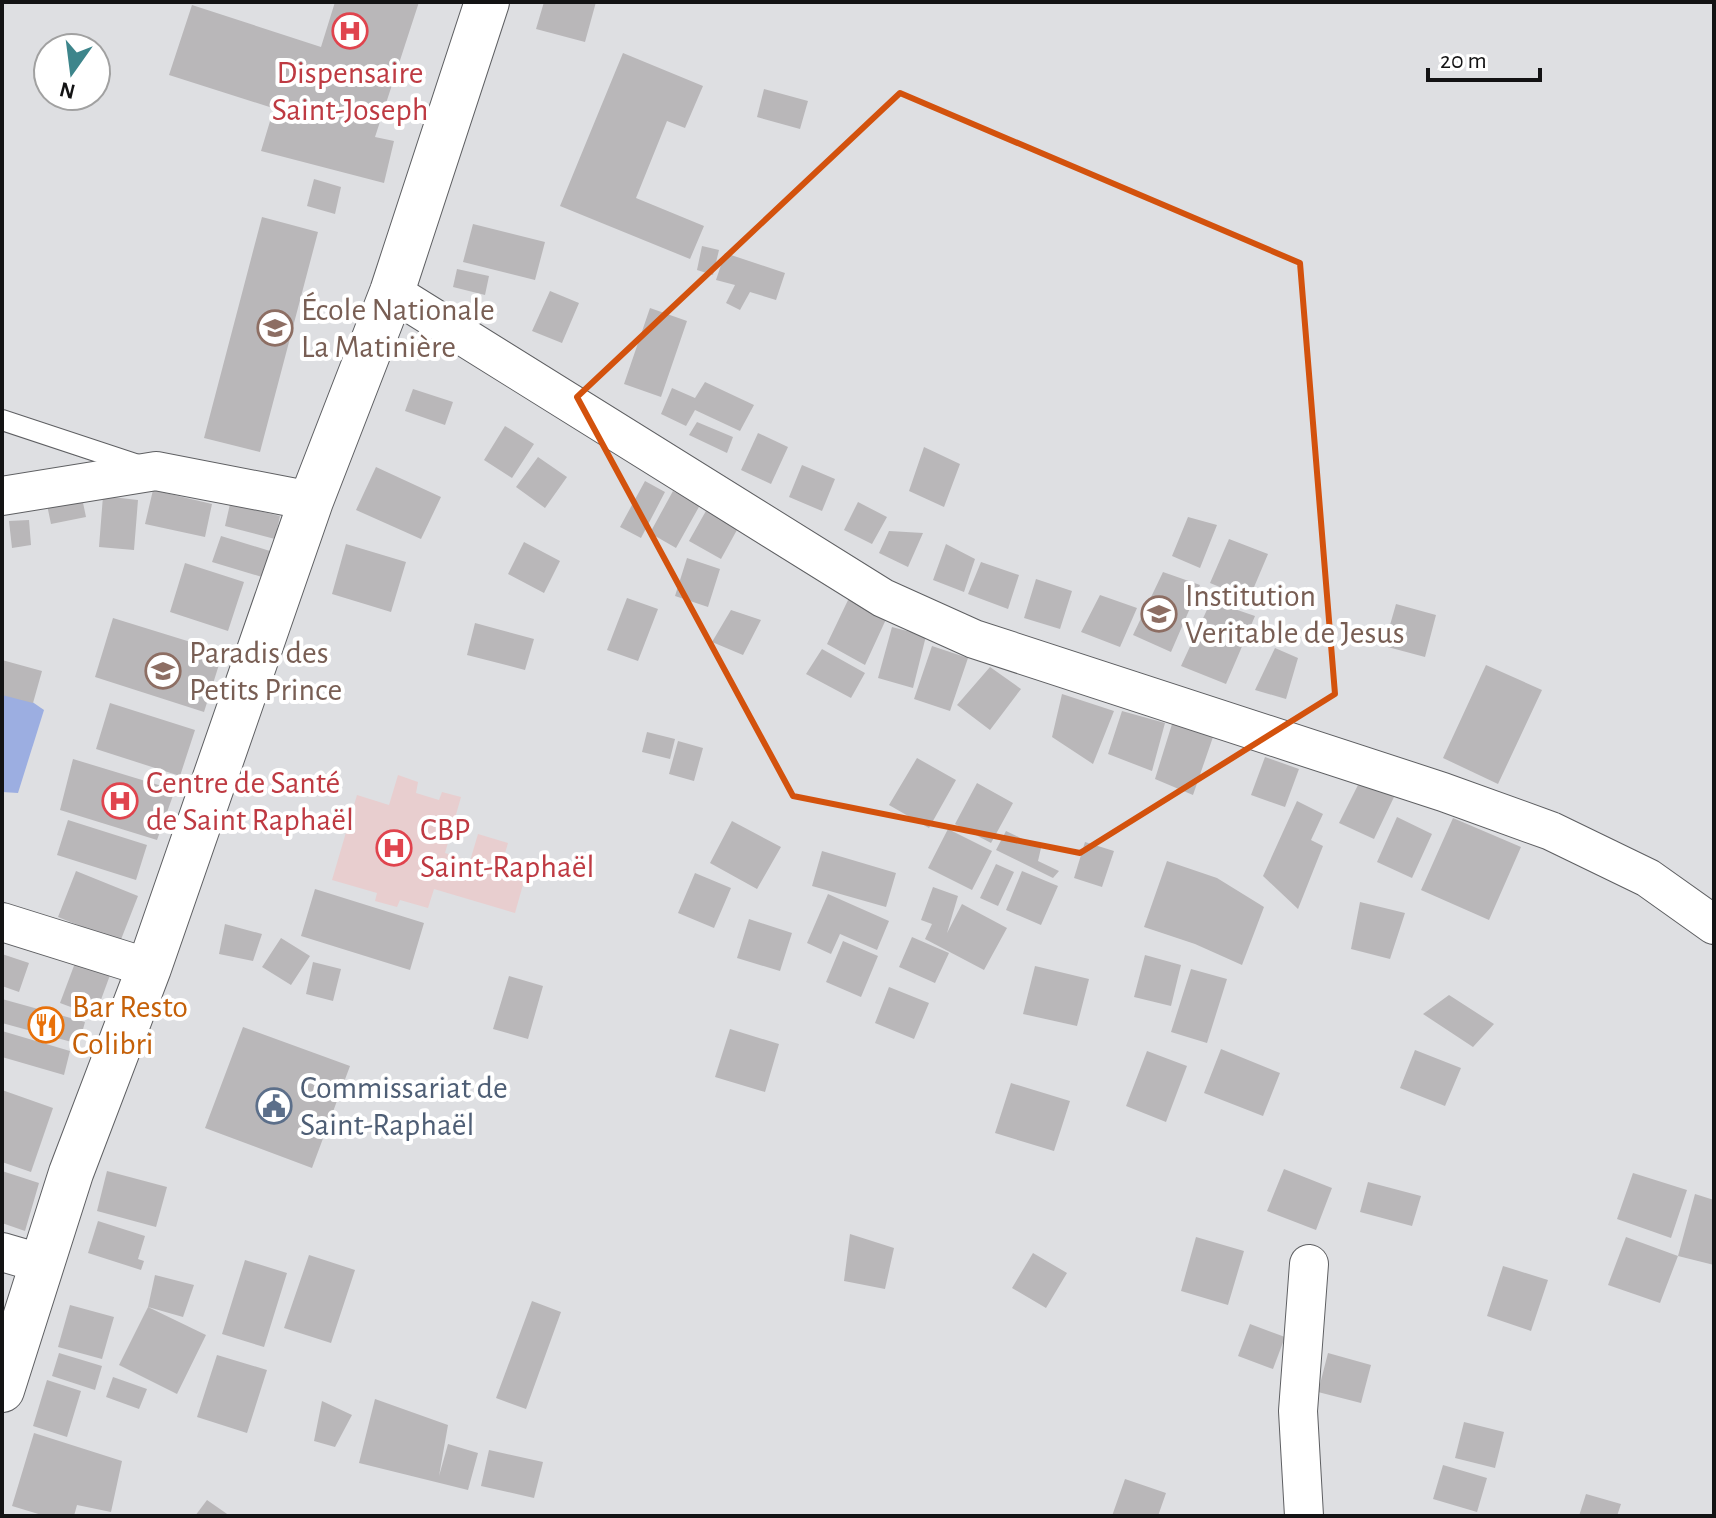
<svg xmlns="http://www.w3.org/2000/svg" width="1716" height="1518" viewBox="0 0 1716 1518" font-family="'Alegreya Sans',sans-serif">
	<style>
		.medical { fill: #e8cecf }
		.green { fill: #9caee1 }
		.building { fill: #b9b7b9 }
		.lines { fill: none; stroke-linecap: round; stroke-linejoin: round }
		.lane-casing { stroke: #5e5f62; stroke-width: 22 }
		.street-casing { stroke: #5e5f62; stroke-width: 40 }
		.secondary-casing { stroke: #5e5f62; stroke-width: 46 }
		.lane { stroke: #fff; stroke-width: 20 }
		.street { stroke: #fff; stroke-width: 38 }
		.secondary { stroke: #fff; stroke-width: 44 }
		.marked { fill: none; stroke: #d3520d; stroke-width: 6; stroke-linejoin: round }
		.labels { text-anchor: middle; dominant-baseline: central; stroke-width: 8; stroke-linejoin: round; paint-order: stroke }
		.health-label { font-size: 32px; fill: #be3a42; stroke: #fff; text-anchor: start }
		.education-label { font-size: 32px; fill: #785e54; stroke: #fff; text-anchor: start }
		.food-label { font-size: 32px; fill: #c56008; stroke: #fff; text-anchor: start }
		.service-label { font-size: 32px; fill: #4e5e75; stroke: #fff; text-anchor: start }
	</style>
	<rect width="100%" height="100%" fill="#dedfe2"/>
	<path class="medical" d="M398,775L418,782L416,793L439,800L442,792L461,797L445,853L470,861L478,834L508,843L499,874L524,881L515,913L434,889L428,908L400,900L397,907L375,901L377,893L332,880L357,795L389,805Z"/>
	<path class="green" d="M2,681L44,710L18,793L2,792Z"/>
	<path class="building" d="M335,2H419L375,137L394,141L384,183L261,151L271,118L307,119L169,75L192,5L321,47Z
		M544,2H596L585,42L536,29Z
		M623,53L703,86L685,128L667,121L636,198L704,226L690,259L560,206Z
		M764,89L808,101L800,129L757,117Z
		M314,179L341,187L335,214L307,206Z
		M262,217L318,232L260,452L204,438Z
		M473,224L545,242L535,280L463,262Z
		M702,246L719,250L713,275L697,270Z
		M725,253L785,273L776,300L750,292L740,310L726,303L735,285L716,280Z
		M457,269L489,276L485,295L453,287Z
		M550,291L579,303L562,343L532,331Z
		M650,308L687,321L661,397L624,384Z
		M705,382L754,405L740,431L695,410L686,426L661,414L672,388L695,398Z
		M413,389L453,402L445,425L405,411Z
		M697,422L733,437L727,453L689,435Z
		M505,426L534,444L512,478L484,460Z
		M758,433L788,447L771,484L741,470Z
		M924,447L960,464L944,507L909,491Z
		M538,457L567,477L545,508L516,487Z
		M802,465L835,479L822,511L789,497Z
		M376,467L441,497L421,539L356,510Z
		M645,481L665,492L641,538L620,527Z
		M153,490L212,504L205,537L145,524Z
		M673,491L700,505L676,548L650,533Z
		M81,493L86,517L51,524L46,500Z
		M103,496L138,500L134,550L99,547Z
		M711,502L743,519L721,559L689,541Z
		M858,502L887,517L872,544L844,530Z
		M230,504L280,516L275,539L225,526Z
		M1188,517L1217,525L1200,568L1172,556Z
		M29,520L31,545L12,548L9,521Z
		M889,531L923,533L908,567L879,553Z
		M221,536L270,551L262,577L212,562Z
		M1229,539L1268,554L1249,599L1210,583Z
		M524,542L560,561L544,593L508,574Z
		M346,544L406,562L391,612L332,594Z
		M946,544L975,559L964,592L933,580Z
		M687,558L720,569L708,607L675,596Z
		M981,562L1019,575L1008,609L968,594Z
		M185,563L244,582L228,631L170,612Z
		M1163,572L1200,585L1171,652L1133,635Z
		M1036,579L1072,591L1060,629L1024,618Z
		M1100,595L1137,608L1120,647L1081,632Z
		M627,598L658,609L638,661L607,650Z
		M849,598L888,615L865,665L827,644Z
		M1211,601L1255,616L1226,684L1181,666Z
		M1396,604L1436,615L1425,657L1384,646Z
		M731,610L761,620L743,655L712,642Z
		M113,618L223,652L204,712L95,677Z
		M475,623L534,639L525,670L467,655Z
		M892,627L926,636L913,688L878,678Z
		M932,646L968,658L950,711L914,699Z
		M1275,648L1298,658L1286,699L1255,690Z
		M822,649L865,673L851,698L806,674Z
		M2,660L42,671L33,703L2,695Z
		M1486,665L1542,690L1498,784L1443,758Z
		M990,667L1021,689L990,730L957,705Z
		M1062,694L1114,711L1093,764L1052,737Z
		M110,703L195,730L180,776L96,749Z
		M1122,711L1165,723L1152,771L1108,754Z
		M1172,724L1213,737L1193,795L1155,779Z
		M647,732L675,739L670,759L642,752Z
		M678,741L703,748L694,781L669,774Z
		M1265,757L1299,769L1285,807L1251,795Z
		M917,758L956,780L929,828L889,805Z
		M73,759L175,790L157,840L60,810Z
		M1360,781L1394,797L1374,839L1339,823Z
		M977,783L1013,803L991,843L955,824Z
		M1297,801L1323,814L1311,840L1323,846L1298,909L1263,876Z
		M1397,817L1432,834L1412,878L1377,862Z
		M1453,818L1521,847L1489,920L1421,890Z
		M68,820L147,845L136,880L57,855Z
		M732,821L781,847L757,889L710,863Z
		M948,829L992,851L972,890L928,868Z
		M1006,831L1041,848L1038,861L1059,871L1053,878L996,850Z
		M1085,842L1114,851L1102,887L1074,878Z
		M822,851L896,873L886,907L812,886Z
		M1167,861L1217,878L1264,907L1242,965L1195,944L1144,927Z
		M996,864L1014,872L998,906L980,898Z
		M76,871L138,896L120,942L58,917Z
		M1022,871L1058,886L1041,925L1006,910Z
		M695,873L731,888L714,928L678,913Z
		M933,887L958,896L947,933L962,904L1007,928L984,970L925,939L932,924L921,920Z
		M315,889L424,923L410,970L301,936Z
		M828,894L889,921L877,950L840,934L831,954L807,943Z
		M1360,902L1405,913L1390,959L1351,949Z
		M749,919L792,933L780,971L737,958Z
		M225,924L262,934L253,961L219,954Z
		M912,937L949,953L935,983L899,967Z
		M281,938L310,956L291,985L262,967Z
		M843,941L878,956L861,997L826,982Z
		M2,954L29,963L19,992L2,986Z
		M78,955L113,967L95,1016L60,1003Z
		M1145,955L1181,965L1171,1006L1134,997Z
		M313,962L341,969L333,1001L306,994Z
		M1035,966L1089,979L1077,1026L1023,1014Z
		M1191,969L1227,979L1207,1043L1171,1032Z
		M509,976L543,986L528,1039L493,1029Z
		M889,987L929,1003L914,1039L875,1023Z
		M1449,995L1494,1024L1473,1047L1423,1014Z
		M2,999L85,1022L79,1044L2,1023Z
		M243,1027L350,1066L312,1168L205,1128Z
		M730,1029L779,1044L765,1092L715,1077Z
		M2,1031L70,1051L64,1075L2,1057Z
		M1221,1049L1280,1073L1263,1116L1204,1093Z
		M1415,1050L1461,1068L1445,1106L1400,1088Z
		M1147,1051L1187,1066L1166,1122L1126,1106Z
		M1011,1083L1070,1101L1054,1151L995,1133Z
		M2,1090L53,1108L31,1172L2,1162Z
		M1284,1169L1332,1188L1316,1230L1267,1211Z
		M2,1171L39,1183L25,1231L2,1223Z
		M107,1171L167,1187L156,1227L97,1211Z
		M1633,1173L1687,1190L1671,1238L1617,1219Z
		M1368,1182L1421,1196L1412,1226L1360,1212Z
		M1695,1194L1714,1200V1265L1678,1256Z
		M98,1221L145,1236L138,1259L144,1261L141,1270L88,1253Z
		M850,1234L894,1248L885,1289L844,1281Z
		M1196,1237L1244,1251L1228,1305L1181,1291Z
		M1626,1237L1678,1256L1660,1303L1608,1285Z
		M1033,1253L1067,1273L1046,1308L1012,1288Z
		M309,1255L355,1270L331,1343L284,1328Z
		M245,1260L287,1273L264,1347L222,1334Z
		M1503,1266L1548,1280L1531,1331L1487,1316Z
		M155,1275L194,1285L183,1317L148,1307L206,1335L177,1394L119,1365L148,1307Z
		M532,1301L561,1312L526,1409L496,1398Z
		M70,1305L114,1317L102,1359L58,1347Z
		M1250,1324L1285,1337L1273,1369L1238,1356Z
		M59,1353L102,1366L95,1390L52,1376Z
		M1328,1353L1371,1365L1361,1403L1318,1392Z
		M217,1355L267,1370L247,1433L197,1417Z
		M113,1377L147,1389L139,1409L106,1397Z
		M47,1380L81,1391L67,1437L33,1426Z
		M375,1399L448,1425L439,1476L448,1444L478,1453L468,1490L359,1463Z
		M322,1401L352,1415L335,1447L314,1441Z
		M1464,1422L1504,1432L1495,1468L1455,1458Z
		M34,1433L122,1461L111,1512L77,1505L74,1516H45L12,1506Z
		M489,1450L543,1462L534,1498L481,1486Z
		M1443,1465L1487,1478L1477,1512L1433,1499Z
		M1125,1479L1166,1493L1158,1516H1112Z
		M1586,1494L1621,1504L1617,1516H1579Z
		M207,1500L230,1516H195Z"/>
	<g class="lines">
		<defs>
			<path id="lane" d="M2,420L141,466"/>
			<path id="street" d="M392,292L883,598L974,639L1443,792L1551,831L1648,878L1714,925
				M2,496L156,471L311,501
				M2,922L149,968
				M2,1252L43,1264
				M1304,1516L1298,1411L1309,1264"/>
			<path id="secondary" d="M2,1390L71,1173L149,968L311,501L392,292L487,2"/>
		</defs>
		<use href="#lane" class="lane-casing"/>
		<use href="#street" class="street-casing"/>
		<use href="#secondary" class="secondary-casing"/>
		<use href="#lane" class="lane"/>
		<use href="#street" class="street"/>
		<use href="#secondary" class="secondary"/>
	</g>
	<path class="marked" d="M900,93L1300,263L1335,694L1080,853L793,796L577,397Z"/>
	<defs>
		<symbol id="hospital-ring" viewBox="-11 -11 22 22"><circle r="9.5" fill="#fff" stroke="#e0444e" stroke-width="1.5"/><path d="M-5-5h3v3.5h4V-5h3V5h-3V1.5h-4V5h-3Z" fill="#e0444e"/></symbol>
		<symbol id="school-ring" viewBox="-11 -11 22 22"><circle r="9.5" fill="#fff" stroke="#8d6e63" stroke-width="1.5"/><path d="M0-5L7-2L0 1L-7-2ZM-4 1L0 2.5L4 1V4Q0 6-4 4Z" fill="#8d6e63"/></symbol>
		<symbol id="restaurant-ring" viewBox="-11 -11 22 22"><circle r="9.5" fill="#fff" stroke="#e8710a" stroke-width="1.5"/><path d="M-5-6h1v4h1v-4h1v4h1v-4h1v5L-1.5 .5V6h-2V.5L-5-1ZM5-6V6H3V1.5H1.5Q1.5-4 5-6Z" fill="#e8710a"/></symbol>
		<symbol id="civic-ring" viewBox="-11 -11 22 22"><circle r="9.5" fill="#fff" stroke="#5c6f8a" stroke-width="1.5"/><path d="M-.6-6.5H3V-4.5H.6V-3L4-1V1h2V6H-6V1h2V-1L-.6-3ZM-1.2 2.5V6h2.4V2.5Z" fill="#5c6f8a"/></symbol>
	</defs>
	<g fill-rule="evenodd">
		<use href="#hospital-ring" x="330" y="11" width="40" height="40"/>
		<use href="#school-ring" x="255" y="308" width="40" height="40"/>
		<use href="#school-ring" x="1139" y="594" width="40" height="40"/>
		<use href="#school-ring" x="143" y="651" width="40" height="40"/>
		<use href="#hospital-ring" x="100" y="781" width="40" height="40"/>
		<use href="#hospital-ring" x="374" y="828" width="40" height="40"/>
		<use href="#restaurant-ring" x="26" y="1005" width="40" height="40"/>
		<use href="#civic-ring" x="254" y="1086" width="40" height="40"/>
	</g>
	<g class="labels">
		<g class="health-label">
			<text x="350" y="73" text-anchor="middle">Dispensaire<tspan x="350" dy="37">Saint-Joseph</tspan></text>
			<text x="146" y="783">Centre de Santé<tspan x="146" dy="37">de Saint Raphaël</tspan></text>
			<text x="420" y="830">CBP<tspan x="420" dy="37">Saint-Raphaël</tspan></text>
		</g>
		<g class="education-label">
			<text x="301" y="310">École Nationale<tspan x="301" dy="37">La Matinière</tspan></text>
			<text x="1185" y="596">Institution<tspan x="1185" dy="37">Veritable de Jesus</tspan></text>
			<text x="189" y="653">Paradis des<tspan x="189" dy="37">Petits Prince</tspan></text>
		</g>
		<g class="food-label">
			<text x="72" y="1007">Bar Resto<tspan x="72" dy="37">Colibri</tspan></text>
		</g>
		<g class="service-label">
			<text x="300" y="1088">Commissariat de<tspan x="300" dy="37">Saint-Raphaël</tspan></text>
		</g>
	</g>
	<rect width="1716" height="1518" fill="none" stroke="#131314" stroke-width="8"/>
	<g transform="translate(72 72) rotate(194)"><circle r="38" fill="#ffffff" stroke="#a1a1a1" stroke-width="2"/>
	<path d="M0-6L14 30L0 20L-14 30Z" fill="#3d858b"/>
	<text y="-12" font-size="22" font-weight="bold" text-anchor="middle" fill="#131314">N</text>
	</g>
	<path d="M1428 68v12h112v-12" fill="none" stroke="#131314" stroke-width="4"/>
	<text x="1440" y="68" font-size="24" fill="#131314" stroke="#ffffff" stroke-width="6" paint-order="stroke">20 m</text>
</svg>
